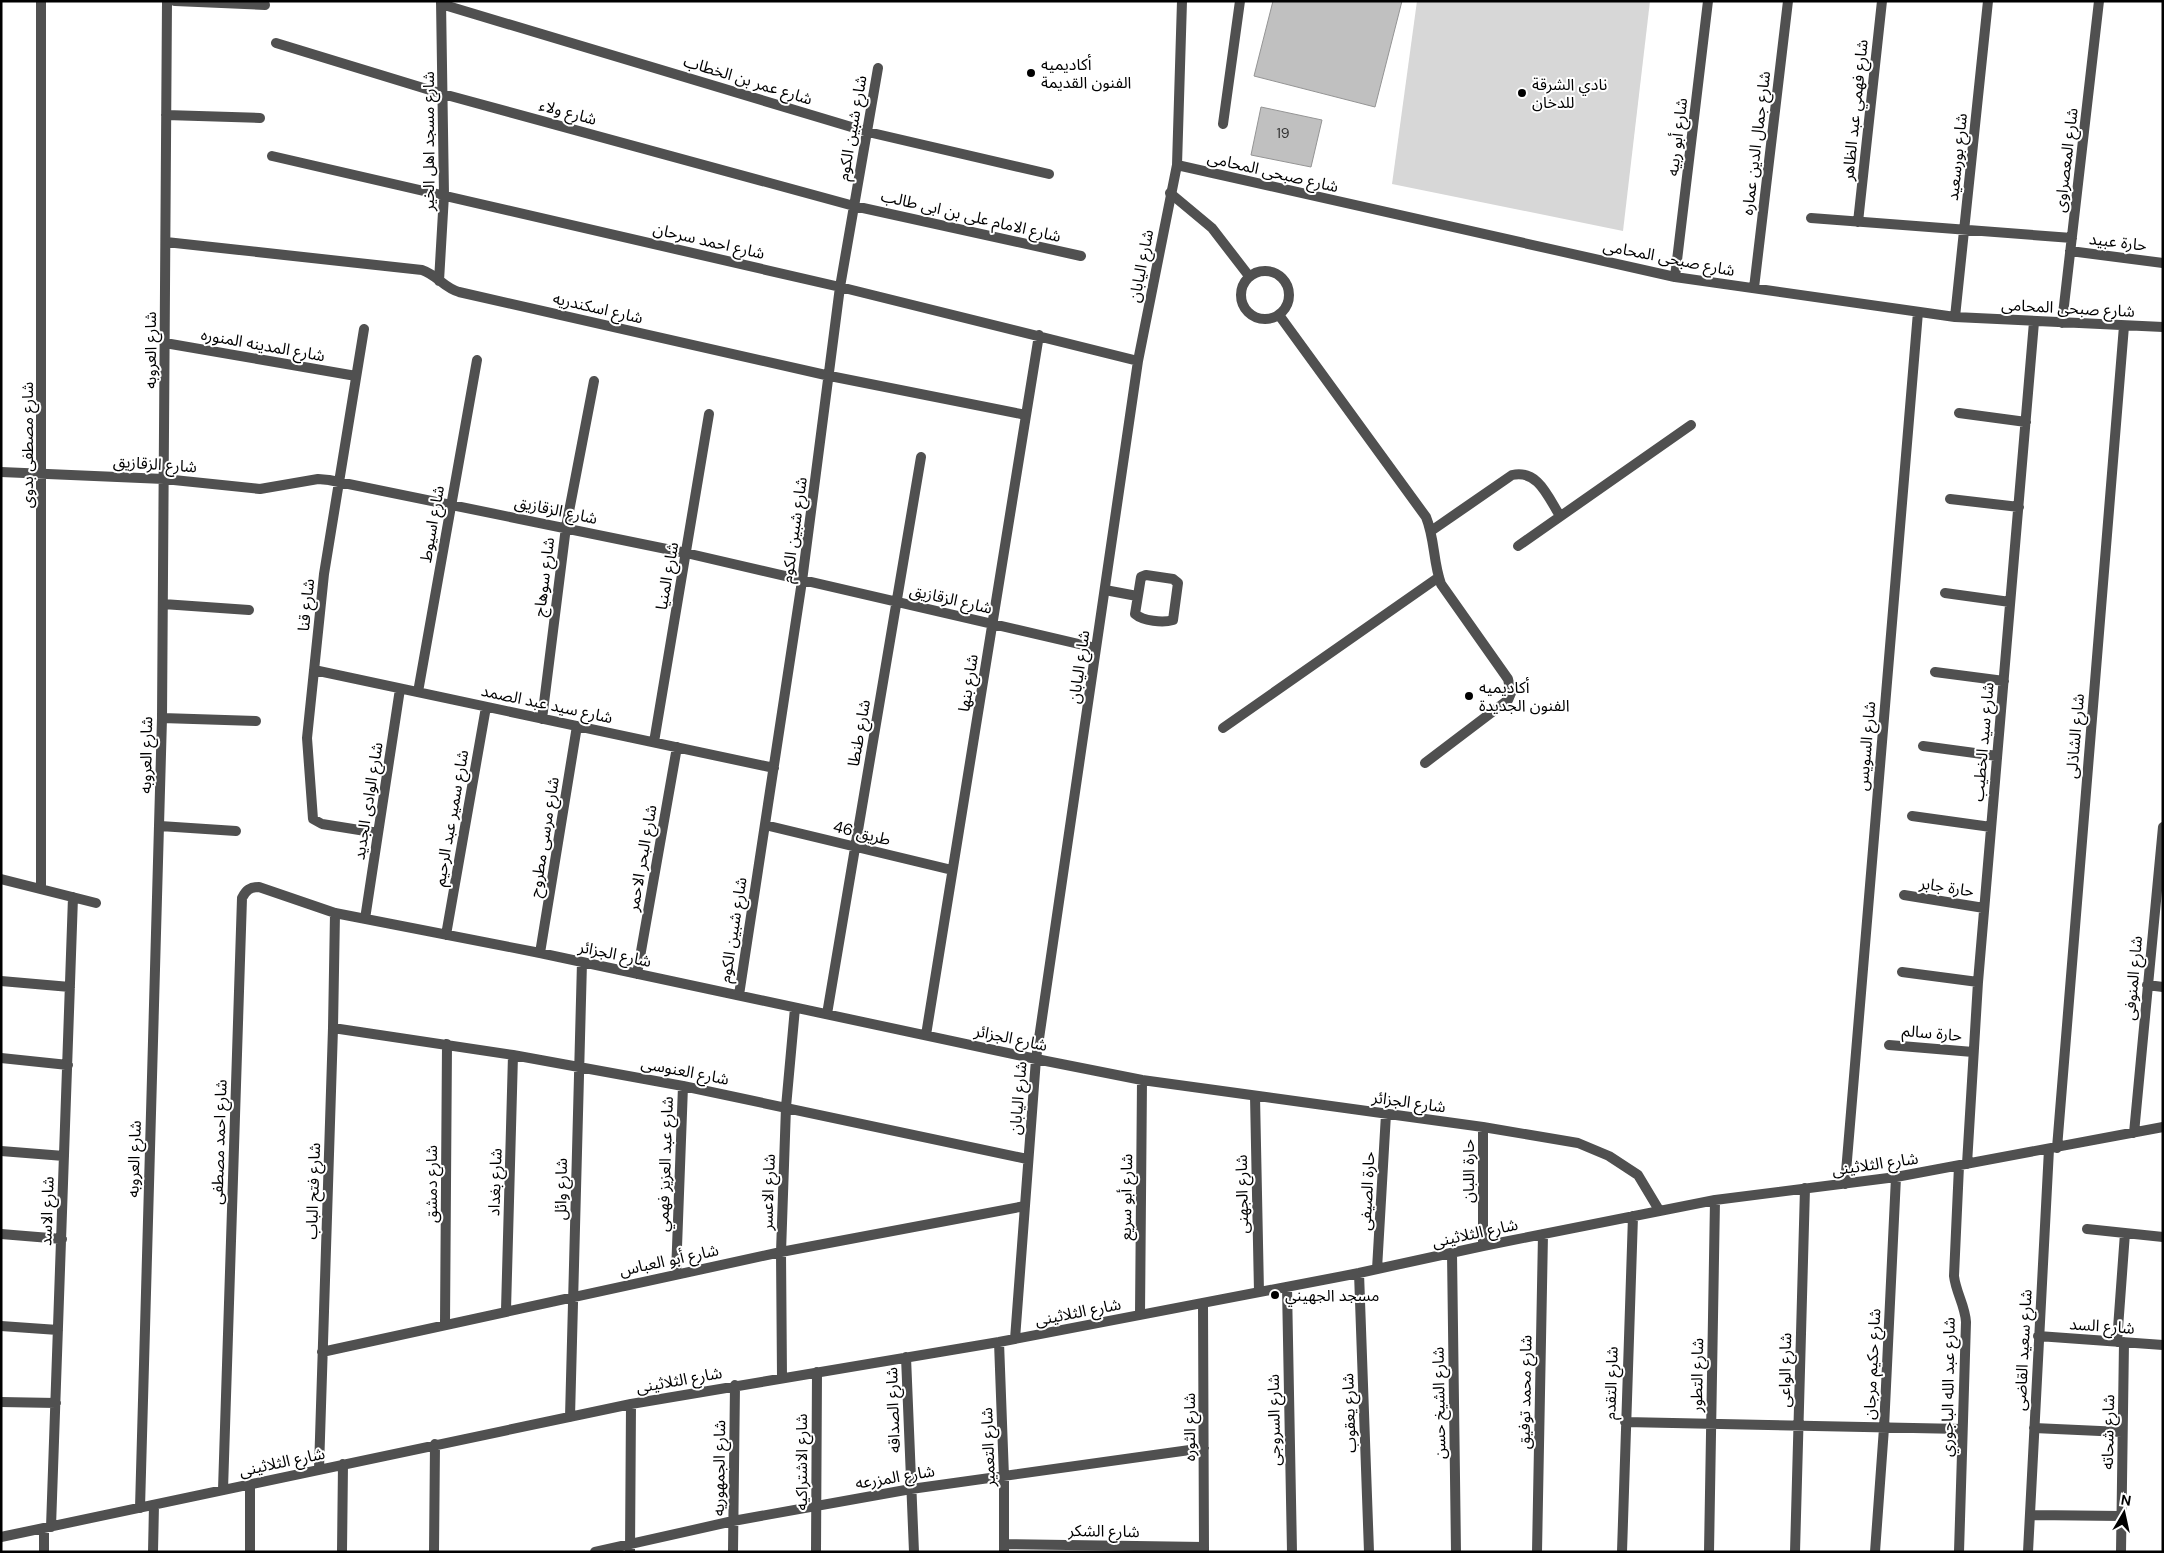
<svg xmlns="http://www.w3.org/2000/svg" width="2164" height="1553" viewBox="0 0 2164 1553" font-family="'DM Sans','Noto Sans Arabic',sans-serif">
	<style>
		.green { fill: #d7d7d7 }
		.building { fill: #c0c0c0; stroke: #949494 }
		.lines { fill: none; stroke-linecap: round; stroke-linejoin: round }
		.service { stroke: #505050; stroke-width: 10 }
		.minor { stroke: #505050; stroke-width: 10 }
		.poi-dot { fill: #000; stroke: #fff; stroke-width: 2 }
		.labels { text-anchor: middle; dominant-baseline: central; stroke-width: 4; stroke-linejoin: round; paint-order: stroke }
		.number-label { font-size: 14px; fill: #303030 }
		.poi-label { font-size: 16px; fill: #000; stroke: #fff; text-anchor: start }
		.street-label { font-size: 16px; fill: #000; stroke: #fff }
	</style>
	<rect width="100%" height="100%" fill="#fff"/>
	<path class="green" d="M1417,1H1650L1623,231L1392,184Z"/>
	<path class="building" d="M1273,1H1402L1375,107L1254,76Z
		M1261,107L1322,120L1311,167L1251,155Z"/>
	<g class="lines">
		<path class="service" d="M1223,124L1240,1
			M1170,193L1212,228L1249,276
			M1241 295a24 24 0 1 1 48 0a24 24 0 1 1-48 0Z
			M1279,315L1426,517C1435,539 1433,562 1441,584L1508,679L1511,693L1508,700L1425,763
			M1431,531L1512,475C1538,469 1548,497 1560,516
			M1518,546L1691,425
			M1146,575L1173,579L1178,583L1173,620C1163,623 1143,621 1135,614L1141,577Z
			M1105,590L1137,596
			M1223,728L1439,577"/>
		<path class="minor" d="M175,1L265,5
			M441,4L868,132L1049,174
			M276,43L443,94L854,206L1081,256
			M166,115L260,118
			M272,156L840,287L1138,361
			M1177,165L1675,277L1955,317L2163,327
			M1811,218L2072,238
			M1858,222L1882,1
			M166,242L422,270C437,275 444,288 459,292L830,376L1026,415
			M2070,251L2163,263
			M1675,277L1708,1
			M439,281L444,195L441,1
			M1754,288L1788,1
			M1955,317L1988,1
			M2062,323L2099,1
			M364,329L324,574L307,738L313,819L322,824L378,833
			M165,343L356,376
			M1959,413L2026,422
			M1,472L164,479L260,489L318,479L329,480L686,553L1096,648
			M1950,499L2019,507
			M1945,593L2010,602
			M163,604L249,610
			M314,670L774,768
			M1935,672L2004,681
			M418,692L477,360
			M162,718L256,721
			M542,719L566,527L594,381
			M654,742L709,414
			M1923,746L1997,756
			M1912,816L1991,827
			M765,825L952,870
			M160,826L236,831
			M1,879L96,903
			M41,889V1
			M1904,895L1984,908
			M365,919L400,689
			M446,935L486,707
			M540,953L577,726
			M1902,972L1978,982
			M637,974L677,747
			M1,981L70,987
			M2147,985L2163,987
			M739,995L802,581L840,287L878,68
			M827,1014L921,457
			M333,1028L513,1055L683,1086L1027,1159
			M926,1035L1039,335
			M1889,1045L1973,1052
			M1,1058L68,1065
			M1255,1096L1259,1292
			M2134,1133L2163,827
			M2057,1148L2124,326
			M1,1151L64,1156
			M1967,1164L1978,982L2034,322
			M1959,1166L1954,1276C1956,1293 1965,1305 1966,1322L1959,1552
			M1845,1184L1918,312
			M2087,1229L2163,1237
			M1,1234L62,1239
			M1483,1246V1127
			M1452,1253L1456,1552
			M1377,1269L1386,1114
			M1359,1273L1369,1552
			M676,1274L683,1086
			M1287,1287L1292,1552
			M1203,1303L1204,1552
			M506,1310L513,1055
			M1140,1315L1142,1080
			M445,1324L447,1044
			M1,1326L58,1330
			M2038,1336L2163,1345
			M1015,1339L1036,1059L1138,361L1177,165L1182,1
			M999,1342L1004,1477V1552
			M2117,1342L2125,1233
			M322,1352L781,1252L1025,1206
			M906,1357L914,1552
			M782,1377L781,1252L786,1107L795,1008
			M1,1402L56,1403
			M570,1417L582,962
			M1625,1422L1962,1429
			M2034,1428L2122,1432
			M319,1469L333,1028L335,913
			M223,1490L242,898C246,890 250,887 259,887L335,913L540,953L1036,1059L1142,1080L1483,1127L1578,1143L1609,1156L1638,1175L1659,1210
			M140,1508L162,718L167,1
			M2030,1515L2122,1516
			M51,1527L73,897
			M1,1537L631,1404L999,1342L1359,1273L1483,1246L1715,1200L1896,1177L2163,1127
			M1004,1544L1204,1547
			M44,1552V1528
			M153,1552L154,1505
			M250,1552V1484
			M342,1552L343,1464
			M434,1552L435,1444
			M595,1552L733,1521L911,1489L1204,1448
			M630,1552L631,1404
			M733,1552L735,1385
			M816,1552L817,1372
			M1537,1552L1543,1234
			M1622,1552L1633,1216
			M1709,1552L1715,1200
			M1795,1552L1805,1188
			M1875,1552L1884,1428L1896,1177
			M2028,1552L2049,1149
			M2121,1552L2124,1342"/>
	</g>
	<g class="poi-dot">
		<circle cx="1031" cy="73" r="5"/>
		<circle cx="1522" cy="93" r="5"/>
		<circle cx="1469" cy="696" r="5"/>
		<circle cx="1275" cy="1295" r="5"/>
	</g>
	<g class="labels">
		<g class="number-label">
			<text x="1283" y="133">19</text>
		</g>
		<g class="poi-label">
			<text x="1041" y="64">أكاديميه<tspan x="1041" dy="18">الفنون القديمة</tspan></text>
			<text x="1532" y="84">نادي الشرقة<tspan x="1532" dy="18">للدخان</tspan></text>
			<text x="1479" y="687">أكاديميه<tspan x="1479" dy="18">الفنون الجديدة</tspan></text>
			<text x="1285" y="1295">مسجد الجهيني</text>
		</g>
		<g class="street-label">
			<text transform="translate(748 80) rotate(17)">شارع عمر بن الخطاب</text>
			<text transform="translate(1855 110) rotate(-84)">شارع فهمي عبد الظاهر</text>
			<text transform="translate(568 112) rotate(15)">شارع ولاء</text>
			<text transform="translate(852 128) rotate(-80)">شارع شبين الكوم</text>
			<text transform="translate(1677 137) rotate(-83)">شارع أبو ربيه</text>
			<text transform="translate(428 141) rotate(-90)">شارع مسجد اهل الخير</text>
			<text transform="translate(1756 143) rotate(-83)">شارع جمال الدين عماره</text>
			<text transform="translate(1957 157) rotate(-84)">شارع بورسعيد</text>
			<text transform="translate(2066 160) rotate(-83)">شارع المعصراوى</text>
			<text transform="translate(1273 172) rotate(13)">شارع صبحى المحامى</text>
			<text transform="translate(971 216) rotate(13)">شارع الامام على بن ابى طالب</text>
			<text transform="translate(709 241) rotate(13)">شارع احمد سرحان</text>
			<text transform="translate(2118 242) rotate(7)">حارة عبيد</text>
			<text transform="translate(1669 258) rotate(11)">شارع صبحى المحامى</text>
			<text transform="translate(1141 266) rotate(-79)">شارع اليابان</text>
			<text transform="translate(598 308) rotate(13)">شارع اسكندريه</text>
			<text transform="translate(2068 308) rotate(3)">شارع صبحى المحامى</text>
			<text transform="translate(263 345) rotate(10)">شارع المدينه المنوره</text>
			<text transform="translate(150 350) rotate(-90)">شارع العروبه</text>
			<text transform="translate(27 445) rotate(-90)">شارع مصطفى بدوى</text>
			<text transform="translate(155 464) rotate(4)">شارع الزقازيق</text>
			<text transform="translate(556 510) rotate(12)">شارع الزقازيق</text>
			<text transform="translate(432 524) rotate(-80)">شارع اسيوط</text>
			<text transform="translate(794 530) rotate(-82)">شارع شبين الكوم</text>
			<text transform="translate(667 576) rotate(-80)">شارع المنيا</text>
			<text transform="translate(544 577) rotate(-83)">شارع سوهاج</text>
			<text transform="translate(951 599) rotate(13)">شارع الزقازيق</text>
			<text transform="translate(306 605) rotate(-84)">شارع قنا</text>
			<text transform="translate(1079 667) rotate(-82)">شارع اليابان</text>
			<text transform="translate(968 683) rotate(-81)">شارع بنها</text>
			<text transform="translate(547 704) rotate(12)">شارع سيد عبد الصمد</text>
			<text transform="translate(859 733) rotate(-80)">شارع طنطا</text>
			<text transform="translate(2075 736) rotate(-85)">شارع الشاذلى</text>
			<text transform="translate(1983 742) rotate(-85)">شارع سيد الخطيب</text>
			<text transform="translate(1866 746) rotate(-85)">شارع السويس</text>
			<text transform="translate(146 755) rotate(-89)">شارع العروبه</text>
			<text transform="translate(368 801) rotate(-81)">شارع الوادى الجديد</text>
			<text transform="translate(451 818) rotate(-80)">شارع سمير عبد الرحيم</text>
			<text transform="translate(862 833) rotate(14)">طريق 46</text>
			<text transform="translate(544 837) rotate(-81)">شارع مرسى مطروح</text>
			<text transform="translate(642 858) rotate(-80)">شارع البحر الاحمر</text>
			<text transform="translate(1947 887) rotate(9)">حارة جابر</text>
			<text transform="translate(733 930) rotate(-81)">شارع شبين الكوم</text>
			<text transform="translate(615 954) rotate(12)">شارع الجزائر</text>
			<text transform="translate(2133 978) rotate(-85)">شارع المنوفى</text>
			<text transform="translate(1932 1033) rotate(5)">حارة سالم</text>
			<text transform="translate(1011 1038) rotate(12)">شارع الجزائر</text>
			<text transform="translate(685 1071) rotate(11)">شارع العنوسى</text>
			<text transform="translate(1018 1098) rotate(-85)">شارع اليابان</text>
			<text transform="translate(1409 1102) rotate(8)">شارع الجزائر</text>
			<text transform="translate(219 1142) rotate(-88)">شارع احمد مصطفى</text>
			<text transform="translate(134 1159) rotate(-88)">شارع العروبه</text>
			<text transform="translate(665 1164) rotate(-88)">شارع عبد العزيز فهمي</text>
			<text transform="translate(1875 1164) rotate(-8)">شارع الثلاثينى</text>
			<text transform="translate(1468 1171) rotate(-90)">حارة اللبان</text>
			<text transform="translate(495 1182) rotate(-88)">شارع بغداد</text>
			<text transform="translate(431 1184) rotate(-90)">شارع دمشق</text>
			<text transform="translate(561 1189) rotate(-89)">شارع وائل</text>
			<text transform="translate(313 1191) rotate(-88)">شارع فتح الباب</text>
			<text transform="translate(1367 1191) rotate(-87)">حارة الصيفى</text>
			<text transform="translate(768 1192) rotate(-88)">شارع الاعسر</text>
			<text transform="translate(1242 1194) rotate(-91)">شارع الجهنى</text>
			<text transform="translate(1126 1197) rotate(-89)">شارع أبو سريع</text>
			<text transform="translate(47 1211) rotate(-88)">شارع الاسد</text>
			<text transform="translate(1475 1233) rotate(-12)">شارع الثلاثينى</text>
			<text transform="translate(669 1260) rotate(-12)">شارع أبو العباس</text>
			<text transform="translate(1078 1312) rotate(-11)">شارع الثلاثينى</text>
			<text transform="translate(2102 1326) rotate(4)">شارع السد</text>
			<text transform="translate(2023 1350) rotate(-87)">شارع سعيد القاضى</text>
			<text transform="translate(1872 1364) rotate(-87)">شارع حكيم مرجان</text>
			<text transform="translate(1785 1370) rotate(-89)">شارع الواعى</text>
			<text transform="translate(1697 1375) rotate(-89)">شارع التطور</text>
			<text transform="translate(679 1380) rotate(-10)">شارع الثلاثينى</text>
			<text transform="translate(1611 1383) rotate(-88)">شارع التقدم</text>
			<text transform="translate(1948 1387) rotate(-89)">شارع عبد الله الباجوري</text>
			<text transform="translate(1525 1392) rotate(-89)">شارع محمد توفيق</text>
			<text transform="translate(1439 1403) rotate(-91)">شارع الشيخ حسن</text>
			<text transform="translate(893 1410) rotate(-92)">شارع الصداقه</text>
			<text transform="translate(1349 1413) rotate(-92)">شارع يعقوب</text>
			<text transform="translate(1274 1420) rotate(-91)">شارع السروجى</text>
			<text transform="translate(1189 1427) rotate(-90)">شارع الثوره</text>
			<text transform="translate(2108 1432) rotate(-89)">شارع شحاته</text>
			<text transform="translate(988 1447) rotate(-92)">شارع التعمير</text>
			<text transform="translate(282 1462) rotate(-12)">شارع الثلاثينى</text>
			<text transform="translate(801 1462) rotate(-90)">شارع الاشتراكيه</text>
			<text transform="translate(719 1468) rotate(-89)">شارع الجمهوريه</text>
			<text transform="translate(895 1477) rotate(-9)">شارع المزرعه</text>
			<text transform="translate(1104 1531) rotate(1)">شارع الشكر</text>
		</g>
	</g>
	<rect width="2164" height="1553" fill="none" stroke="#000000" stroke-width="5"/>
	<g transform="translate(2124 1513) rotate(9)" stroke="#ffffff" stroke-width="4" paint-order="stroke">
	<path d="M0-4L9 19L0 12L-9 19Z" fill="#000000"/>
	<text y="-8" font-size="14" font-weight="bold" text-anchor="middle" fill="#000000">N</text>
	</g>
</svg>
